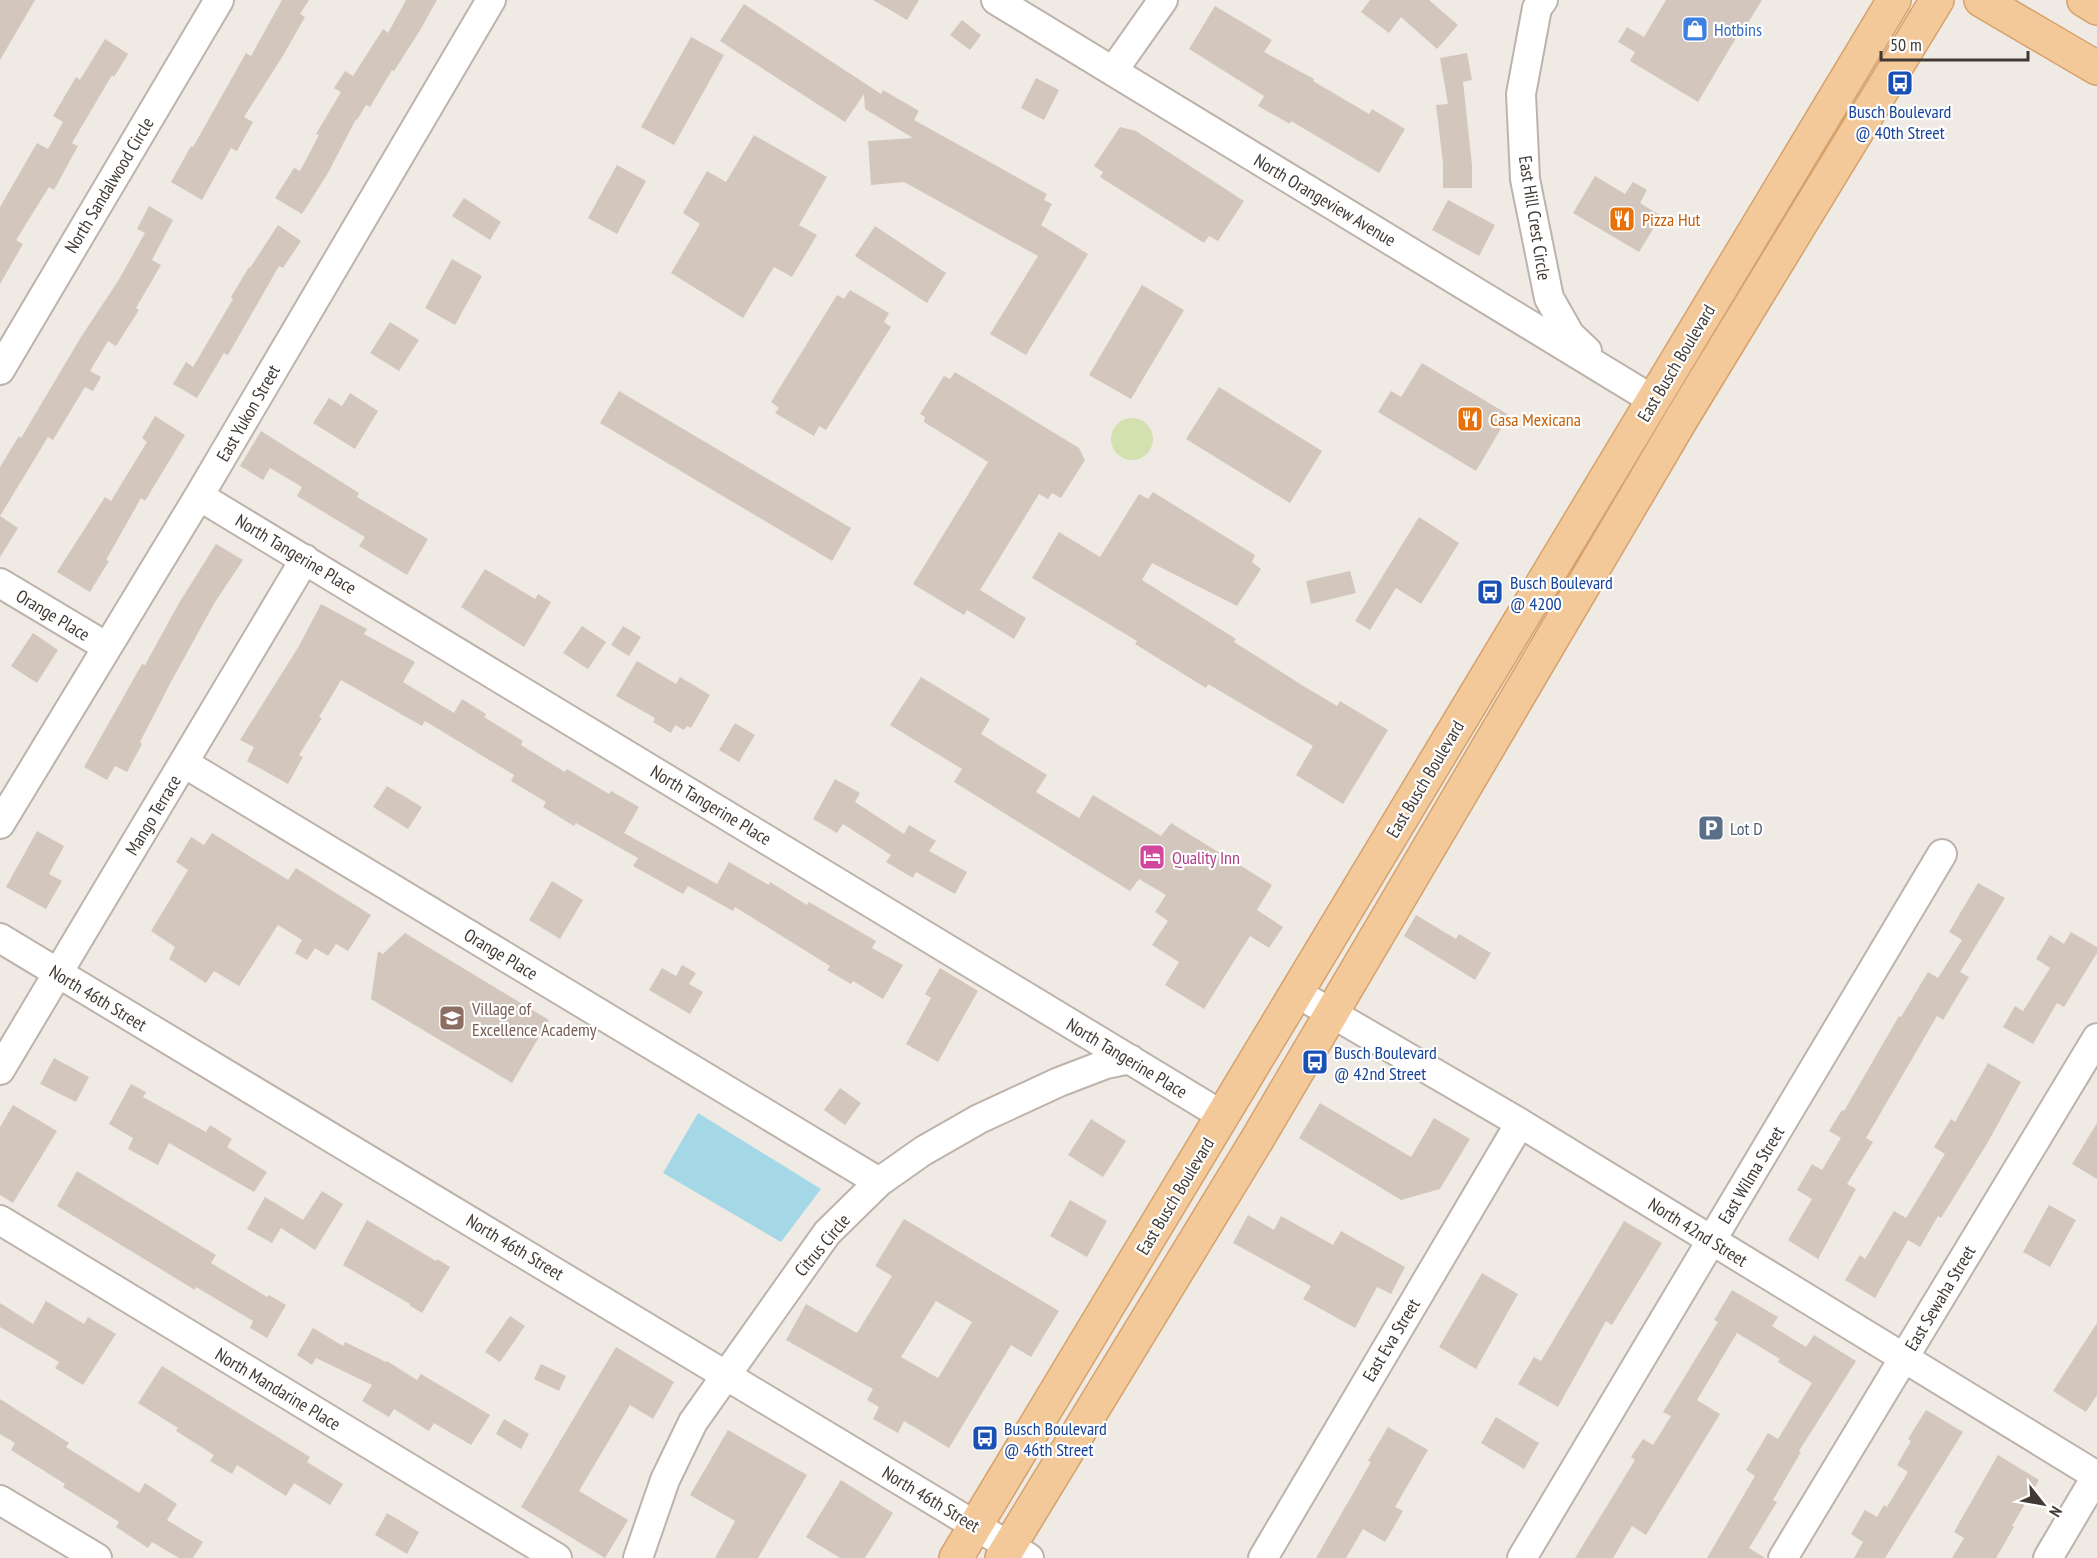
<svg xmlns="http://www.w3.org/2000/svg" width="2097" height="1558" viewBox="0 0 2097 1558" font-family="'PT Sans Narrow',sans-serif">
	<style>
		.green { fill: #d3e0b0 }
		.water { fill: #a5d8e7 }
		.building { fill: #d3c6bd; fill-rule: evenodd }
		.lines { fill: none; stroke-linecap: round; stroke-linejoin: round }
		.minor-casing { stroke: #bdb3aa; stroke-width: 32 }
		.major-casing { stroke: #d5a26c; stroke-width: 36 }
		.minor { stroke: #fff; stroke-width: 28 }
		.major { stroke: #f3c99a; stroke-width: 33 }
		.labels { text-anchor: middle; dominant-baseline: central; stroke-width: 4.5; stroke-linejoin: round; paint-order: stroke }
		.shop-label { font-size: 18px; fill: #366cbe; stroke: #fff; text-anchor: start }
		.transit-label { font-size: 18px; fill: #164399; stroke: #fff; text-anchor: start }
		.street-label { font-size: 18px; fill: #413a34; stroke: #fff }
		.food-label { font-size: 18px; fill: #c56008; stroke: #fff; text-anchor: start }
		.service-label { font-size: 18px; fill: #4e5e75; stroke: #fff; text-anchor: start }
		.hotel-label { font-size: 18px; fill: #b23c85; stroke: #fff; text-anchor: start }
		.education-label { font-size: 18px; fill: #785e54; stroke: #fff; text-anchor: start }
	</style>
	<rect width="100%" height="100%" fill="#f0eae4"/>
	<path class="green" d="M1111 439a21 21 0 1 1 42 0a21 21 0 1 1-42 0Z"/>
	<path class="water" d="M698,1113L821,1189L781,1242L663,1173Z"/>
	<path class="building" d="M0,0H35L0,60Z
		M282,0H309L300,14L305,17L284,54L244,117L253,122L237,151L231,148L202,200L171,182L191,146L193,147L246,53L251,56Z
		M406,0H437L419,32L394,71L392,70L370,107L366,105L357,120L356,119L328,173L302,214L275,198L294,168L300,171L319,135L316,134L341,92L334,88L345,71L353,76L383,29L388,33Z
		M873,0H919L907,20Z
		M1370,0H1429L1458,25L1437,49L1401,17L1389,33L1361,12Z
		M1666,0H1762L1741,34L1739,33L1698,102L1630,61L1635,52L1618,42L1627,27L1644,37Z
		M744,4L881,94L883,90L919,111L914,120L1047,194L1044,200L1052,204L1041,225L1088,254L1026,355L990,334L1038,256L904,182L871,185L868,141L913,138L865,109L864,94L845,122L720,41Z
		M1215,6L1272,40L1264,52L1314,79L1313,81L1369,114L1372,109L1405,129L1379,173L1291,121L1290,124L1258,106L1264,96L1189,49Z
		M962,20L981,35L970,50L950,35Z
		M691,37L724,55L674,145L641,127Z
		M105,39L128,54L114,77L112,75L72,143L78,146L54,190L49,187L16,240L23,244L0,284V207L37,143L48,149L63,122L53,116L76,77L80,80Z
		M1467,53L1472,80L1463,82L1472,165V188H1443V163L1436,105L1448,104L1440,58Z
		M1036,78L1059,90L1044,120L1021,108Z
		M1120,127L1136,131L1244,201L1218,241L1209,236L1204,243L1100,177L1103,172L1094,166Z
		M754,135L827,177L799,225L817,235L792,277L774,267L743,318L671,273L700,224L683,213L707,171L726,182Z
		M617,165L646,181L617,234L588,218Z
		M1595,176L1625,194L1633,182L1647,190L1640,203L1661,216L1639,252L1573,213Z
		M464,198L501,222L490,240L452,216Z
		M1448,200L1495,225L1479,256L1432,230Z
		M149,206L173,220L152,260L161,265L136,308L139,310L116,346L108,341L90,371L101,377L93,391L85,387L53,440L48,437L0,516V467L19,436L21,438L81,337L118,281L145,233L137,229Z
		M278,225L301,241L283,268L279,266L228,355L224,353L197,398L173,384L186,362L193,367L233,299L231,297L249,267L250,268Z
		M875,226L946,273L927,303L855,256Z
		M452,259L482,276L455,325L425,308Z
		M1142,285L1184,310L1131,399L1089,375Z
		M850,290L889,313L884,322L891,327L826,430L819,426L814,436L775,413L779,408L771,402L837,295L844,299Z
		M390,322L419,340L399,371L370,353Z
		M1422,363L1509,415L1476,471L1378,412L1391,391L1401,397Z
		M955,372L1079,448L1085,460L1061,498L1052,493L1048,499L1039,494L980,590L1026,618L1014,639L967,610L964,615L913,584L988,462L924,422L925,417L920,414L944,376L950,379Z
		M1219,387L1322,451L1290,503L1186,439Z
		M619,391L851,528L832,561L600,423Z
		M350,393L378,411L355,449L313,423L329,398L342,406Z
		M155,416L185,435L145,501L141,498L106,560L109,561L90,592L57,572L105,497L111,501L147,442L142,438Z
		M261,431L359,493L357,497L428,539L407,575L359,546L365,537L297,496L302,487L270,468L263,480L240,466Z
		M1153,492L1255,555L1252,562L1261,569L1237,606L1152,563L1142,580L1236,639L1234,642L1305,687L1337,706L1340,701L1388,730L1343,804L1296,775L1313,746L1208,684L1206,688L1135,644L1137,641L1032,578L1059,532L1100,557L1139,494L1148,499Z
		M0,516L18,528L0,557Z
		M1419,517L1459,543L1421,604L1396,588L1370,630L1355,621Z
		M216,544L243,560L215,602L172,680L140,742L142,744L127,772L115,766L107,780L84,767L142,664L145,665L179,603Z
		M485,569L535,599L538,594L551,602L524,647L461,607Z
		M1350,571L1356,593L1311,604L1306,581Z
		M321,604L367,629L364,634L415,662L403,682L454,713L462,699L486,714L484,717L523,741L521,745L565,772L567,769L609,794L611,791L639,807L624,833L717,884L729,862L769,885L770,882L807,905L809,902L876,941L872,948L903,965L883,999L853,981L851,984L827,970L830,966L735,907L733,911L688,886L683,894L633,866L638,858L576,823L574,826L543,807L546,802L511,781L514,775L425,721L422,726L341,680L319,717L322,718L299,755L303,757L288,784L247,761L254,747L240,740L299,646Z
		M582,626L606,642L588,669L563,653Z
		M623,626L641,637L629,656L611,645Z
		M33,633L58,650L37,683L11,666Z
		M637,661L676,684L680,677L710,695L691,728L687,726L684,730L675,725L671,733L653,722L655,718L616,696Z
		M921,677L990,719L981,734L1047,775L1036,792L1079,818L1093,795L1161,836L1171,823L1272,885L1257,910L1283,927L1269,948L1250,936L1204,1009L1165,985L1179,962L1152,945L1168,921L1155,912L1166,895L1139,879L1130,891L954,782L962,769L890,725Z
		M735,723L755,735L739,762L719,750Z
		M835,779L860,793L855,802L904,834L909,825L936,841L929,851L967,872L955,894L916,872L913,878L886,862L891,855L843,824L837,833L813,819Z
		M387,786L422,807L408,829L373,807Z
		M37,831L64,846L49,874L62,881L46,909L6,887Z
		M212,833L288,880L296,868L371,915L348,951L336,944L328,956L315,948L307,960L295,953L302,940L278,925L239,986L214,971L206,983L169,959L175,947L151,931L188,870L176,862L191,837L204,845Z
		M552,881L583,900L560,939L529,920Z
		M1978,883L2005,898L1960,972L1969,977L1943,1020L1937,1016L1866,1138L1873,1142L1847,1184L1856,1189L1818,1259L1788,1240L1812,1199L1797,1190L1812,1164L1822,1170L1841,1138L1829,1131L1842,1110L1844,1111L1899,1016L1901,1017L1928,972L1938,978L1962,940L1949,932Z
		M1416,915L1456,939L1459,934L1491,953L1475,980L1404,936Z
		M2071,932L2097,947V953L2064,1007L2057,1003L2033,1044L2003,1027L2015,1006L2023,1011L2050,968L2036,959L2050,935L2064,944Z
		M405,933L549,1020L512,1083L371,999L378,951L383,954Z
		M682,965L696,973L689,984L703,992L690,1014L649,990L662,968L676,976Z
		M940,968L978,991L938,1062L906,1044L931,998L925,994Z
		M54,1058L89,1077L76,1102L40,1084Z
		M1988,1063L2021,1082L1988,1142L1941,1218L1938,1216L1920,1247L1908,1240L1875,1298L1845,1280L1860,1255L1865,1259L1894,1211L1906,1218L1945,1154L1934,1147L1951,1119L1955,1122Z
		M131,1084L146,1092L143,1097L206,1132L210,1125L232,1139L227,1147L267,1172L254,1192L169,1143L158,1165L128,1149L133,1138L109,1124Z
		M840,1088L861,1103L845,1125L824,1110Z
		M1320,1103L1411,1157L1434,1118L1470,1139L1440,1189L1401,1200L1299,1138Z
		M13,1105L57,1131L13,1203L0,1195V1127Z
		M1091,1119L1126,1141L1103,1177L1068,1155Z
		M2097,1123V1179L2072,1164Z
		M77,1171L216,1255L211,1263L267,1297L269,1295L286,1305L267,1338L250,1328L253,1321L196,1287L195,1290L57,1206Z
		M322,1191L343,1204L315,1250L281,1228L272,1243L247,1229L265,1197L303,1220Z
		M1070,1200L1107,1221L1087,1257L1050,1236Z
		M2049,1205L2076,1220L2050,1267L2023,1252Z
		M1248,1215L1274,1230L1281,1216L1333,1245L1341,1231L1405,1267L1391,1294L1377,1287L1355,1328L1303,1299L1311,1286L1233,1243Z
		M904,1219L1059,1311L1031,1357L1011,1345L949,1448L904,1421L898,1433L873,1419L879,1407L867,1400L873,1389L786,1340L806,1304L857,1333L892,1276L875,1266ZM936,1301L972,1322L938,1378L901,1357Z
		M367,1220L436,1261L437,1259L450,1267L422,1313L409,1305L410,1304L343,1265Z
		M1624,1221L1662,1243L1612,1325L1606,1321L1558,1407L1518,1384L1534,1357L1541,1361Z
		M1482,1273L1518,1294L1476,1369L1439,1347Z
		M1732,1290L1778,1317L1772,1326L1806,1347L1814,1335L1856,1361L1799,1451L1801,1452L1773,1500L1777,1502L1749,1548L1765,1558H1707L1755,1476L1746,1470L1768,1433L1778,1439L1812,1383L1778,1362L1780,1359L1737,1333L1697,1400L1720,1414L1646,1535L1632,1526L1613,1558H1575L1635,1460L1631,1457L1643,1439L1653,1445L1671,1416L1663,1412L1718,1322L1714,1320Z
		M46,1301L84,1324L88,1317L116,1334L83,1385L55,1368L59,1362L0,1327V1303L33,1324Z
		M510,1316L525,1326L500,1362L485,1352Z
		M2097,1323V1395L2086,1412L2053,1391Z
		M313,1328L343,1346L345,1342L386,1362L387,1361L417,1380L421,1374L490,1415L471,1445L434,1423L429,1431L394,1409L389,1417L362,1401L372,1385L316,1358L312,1365L297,1355Z
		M616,1347L674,1382L653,1419L630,1405L579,1491L628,1520L605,1558L521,1507Z
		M541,1364L566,1376L559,1391L534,1379Z
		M162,1366L310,1457L307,1462L343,1484L330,1505L294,1483L286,1496L237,1465L232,1474L210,1461L214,1455L176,1431L178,1428L138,1403Z
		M0,1399L69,1443L66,1447L139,1493L145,1483L177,1504L167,1520L203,1542L193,1558H179L152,1542L148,1548L116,1527L119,1522L63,1487L65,1484L11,1450L15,1443L0,1434Z
		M1926,1410L1963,1432L1885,1558H1854L1863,1542L1851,1534L1865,1510L1877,1517L1884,1505L1887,1507L1908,1472L1897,1465L1911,1441L1908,1439Z
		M1496,1417L1539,1443L1524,1469L1481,1443Z
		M504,1419L529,1434L521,1449L496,1434Z
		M1388,1427L1428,1450L1395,1507L1403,1511L1385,1542L1363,1529L1346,1558H1316L1371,1462L1368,1461Z
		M728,1430L807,1475L758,1558H715L735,1521L690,1495Z
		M1998,1455L2039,1480L2012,1526L2014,1527L1996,1558H1952L1964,1538L1954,1532Z
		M841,1480L893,1513L865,1558H840L806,1537Z
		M387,1513L419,1532L407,1554L375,1535Z"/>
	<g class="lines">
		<defs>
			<path id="minor" d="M996,0L1653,400
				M1543,0L1537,8L1521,94L1525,179L1549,298L1570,335L1587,351
				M1113,71L1163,0
				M0,370L219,0
				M199,496L1223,1116
				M0,583L107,647
				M184,763L879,1182
				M0,824L199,496L491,0
				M0,938L1029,1558
				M1297,993L1520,1123L2097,1476
				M0,1070L305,559
				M0,1220L557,1558
				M0,1500L97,1558
				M638,1558L665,1480L693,1422L827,1233L879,1182L923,1151L979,1119L1059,1082L1106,1064L1130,1059
				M1263,1558L1520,1123
				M1522,1558L1942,854
				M1783,1558L2097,1038
				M2048,1558L2097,1475"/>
			<path id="major" d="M1981,0L2097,68
				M2084,0L2097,8
				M956,1558L1894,0
				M1002,1558L1258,1138L1682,418L1937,0"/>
		</defs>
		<use href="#minor" class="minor-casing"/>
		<use href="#major" class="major-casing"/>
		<use href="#minor" class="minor"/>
		<use href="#major" class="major"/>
	</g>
	<defs>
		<symbol id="shop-square" viewBox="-11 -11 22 22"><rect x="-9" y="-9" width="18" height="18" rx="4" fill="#3f7fe0" stroke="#fff"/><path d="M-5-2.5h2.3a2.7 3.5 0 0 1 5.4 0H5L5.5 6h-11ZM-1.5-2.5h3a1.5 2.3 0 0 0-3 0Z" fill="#fff"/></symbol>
		<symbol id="bus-square" viewBox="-11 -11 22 22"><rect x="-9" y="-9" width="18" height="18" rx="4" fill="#1a4fb4" stroke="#fff"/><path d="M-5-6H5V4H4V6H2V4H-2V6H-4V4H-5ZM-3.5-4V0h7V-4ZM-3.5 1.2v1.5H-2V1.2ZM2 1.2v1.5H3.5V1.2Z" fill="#fff"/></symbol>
		<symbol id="restaurant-square" viewBox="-11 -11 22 22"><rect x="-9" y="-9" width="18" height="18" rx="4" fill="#e8710a" stroke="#fff"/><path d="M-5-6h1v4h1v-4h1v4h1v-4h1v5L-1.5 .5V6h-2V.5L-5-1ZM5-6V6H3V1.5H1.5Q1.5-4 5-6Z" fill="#fff"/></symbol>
		<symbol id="parking-square" viewBox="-11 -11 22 22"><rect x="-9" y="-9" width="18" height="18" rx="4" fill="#5c6f8a" stroke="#fff"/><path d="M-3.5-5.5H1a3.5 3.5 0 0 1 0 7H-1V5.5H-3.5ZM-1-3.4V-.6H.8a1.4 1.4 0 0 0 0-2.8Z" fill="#fff"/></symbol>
		<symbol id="hotel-square" viewBox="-11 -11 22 22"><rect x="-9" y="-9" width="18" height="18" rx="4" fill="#d1479c" stroke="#fff"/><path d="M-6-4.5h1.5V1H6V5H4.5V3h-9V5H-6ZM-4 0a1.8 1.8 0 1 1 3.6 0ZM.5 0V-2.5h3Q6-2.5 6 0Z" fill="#fff"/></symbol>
		<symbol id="school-square" viewBox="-11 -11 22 22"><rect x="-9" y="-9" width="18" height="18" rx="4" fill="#8d6e63" stroke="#fff"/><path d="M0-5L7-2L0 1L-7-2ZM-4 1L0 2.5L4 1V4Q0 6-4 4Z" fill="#fff"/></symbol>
	</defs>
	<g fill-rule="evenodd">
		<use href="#shop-square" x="1680" y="14" width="30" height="30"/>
		<use href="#bus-square" x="1885" y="68" width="30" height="30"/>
		<use href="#restaurant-square" x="1607" y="204" width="30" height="30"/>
		<use href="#restaurant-square" x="1455" y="404" width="30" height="30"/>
		<use href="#bus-square" x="1475" y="577" width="30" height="30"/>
		<use href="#parking-square" x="1696" y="813" width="30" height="30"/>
		<use href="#hotel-square" x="1137" y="842" width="30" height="30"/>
		<use href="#school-square" x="437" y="1003" width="30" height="30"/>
		<use href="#bus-square" x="1300" y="1047" width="30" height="30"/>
		<use href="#bus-square" x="970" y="1423" width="30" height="30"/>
	</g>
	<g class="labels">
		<g class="shop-label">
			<text x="1714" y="29">Hotbins</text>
		</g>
		<g class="transit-label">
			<text x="1900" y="111" text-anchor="middle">Busch Boulevard<tspan x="1900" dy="21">@ 40th Street</tspan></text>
			<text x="1510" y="582">Busch Boulevard<tspan x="1510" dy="21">@ 4200</tspan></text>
			<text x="1334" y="1052">Busch Boulevard<tspan x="1334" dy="21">@ 42nd Street</tspan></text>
			<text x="1004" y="1428">Busch Boulevard<tspan x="1004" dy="21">@ 46th Street</tspan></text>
		</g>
		<g class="street-label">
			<text transform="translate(109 185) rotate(-59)">North Sandalwood Circle</text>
			<text transform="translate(1325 200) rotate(31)">North Orangeview Avenue</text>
			<text transform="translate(1535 218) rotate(81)">East Hill Crest Circle</text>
			<text transform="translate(1676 363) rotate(-59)">East Busch Boulevard</text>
			<text transform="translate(248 413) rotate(-60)">East Yukon Street</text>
			<text transform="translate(296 554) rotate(31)">North Tangerine Place</text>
			<text transform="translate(53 615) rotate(31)">Orange Place</text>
			<text transform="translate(1425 779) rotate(-59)">East Busch Boulevard</text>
			<text transform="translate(711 805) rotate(31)">North Tangerine Place</text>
			<text transform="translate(153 815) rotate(-59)">Mango Terrace</text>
			<text transform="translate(501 954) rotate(31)">Orange Place</text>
			<text transform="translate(98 998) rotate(31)">North 46th Street</text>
			<text transform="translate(1127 1058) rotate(31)">North Tangerine Place</text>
			<text transform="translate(1751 1175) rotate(-59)">East Wilma Street</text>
			<text transform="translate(1175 1196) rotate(-59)">East Busch Boulevard</text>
			<text transform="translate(1698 1232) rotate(32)">North 42nd Street</text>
			<text transform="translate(822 1245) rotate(-50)">Citrus Circle</text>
			<text transform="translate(515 1247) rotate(31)">North 46th Street</text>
			<text transform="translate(1940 1298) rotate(-59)">East Sewaha Street</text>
			<text transform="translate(1391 1340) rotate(-59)">East Eva Street</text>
			<text transform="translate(278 1389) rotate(31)">North Mandarine Place</text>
			<text transform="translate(931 1499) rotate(31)">North 46th Street</text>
		</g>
		<g class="food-label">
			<text x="1642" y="219">Pizza Hut</text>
			<text x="1490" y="419">Casa Mexicana</text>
		</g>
		<g class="service-label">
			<text x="1730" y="828">Lot D</text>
		</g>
		<g class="hotel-label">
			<text x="1172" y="857">Quality Inn</text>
		</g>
		<g class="education-label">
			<text x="472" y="1008">Village of<tspan x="472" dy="21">Excellence Academy</tspan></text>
		</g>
	</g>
	<g transform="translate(2043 1504) rotate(121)" stroke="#ffffff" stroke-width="4.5" paint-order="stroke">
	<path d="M0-4.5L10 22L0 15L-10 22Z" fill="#413a34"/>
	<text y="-9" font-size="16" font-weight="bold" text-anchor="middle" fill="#413a34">N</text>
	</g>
	<path d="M1881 51v9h147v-9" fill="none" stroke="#413a34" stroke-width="3"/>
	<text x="1890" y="51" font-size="18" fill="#413a34" stroke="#ffffff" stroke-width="4.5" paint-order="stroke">50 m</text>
</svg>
